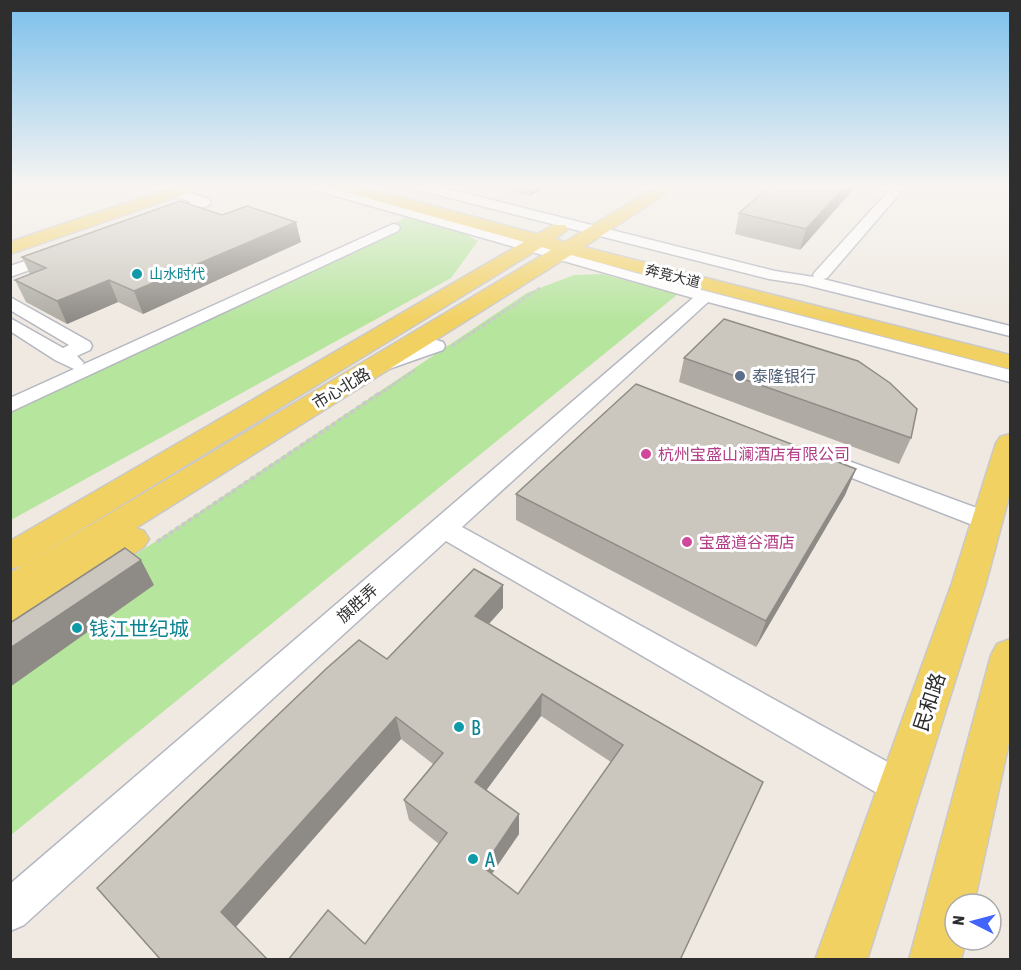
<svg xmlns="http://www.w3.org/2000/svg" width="1021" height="970" viewBox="0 0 1021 970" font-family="'Asap Condensed','Noto Sans SC',sans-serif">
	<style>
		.green { fill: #b6e59e }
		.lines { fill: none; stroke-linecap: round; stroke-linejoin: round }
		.minor-casing { stroke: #b4b7c1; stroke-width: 3 }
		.major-casing { stroke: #c9c9c9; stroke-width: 3 }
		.path-far2 { stroke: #c9c9c9; stroke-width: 2; stroke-dasharray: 3 1.5; stroke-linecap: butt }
		.path-far1 { stroke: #c9c9c9; stroke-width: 3; stroke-dasharray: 4 2; stroke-linecap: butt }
		.path { stroke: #c9c9c9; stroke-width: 4; stroke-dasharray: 4.5 3; stroke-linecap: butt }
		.minor { fill: #fff; fill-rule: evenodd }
		.major { fill: #f2d163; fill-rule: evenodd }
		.wall { fill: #afaba4; fill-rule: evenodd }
		.shaded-wall { fill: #8e8b86 }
		.building { fill: #cbc7bf; stroke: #8e8b86; stroke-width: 1.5; fill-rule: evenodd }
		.culture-dot { fill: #0f9aa8; stroke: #fff; stroke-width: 2 }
		.service-dot { fill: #5c6f8a; stroke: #fff; stroke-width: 2 }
		.hotel-dot { fill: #d1479c; stroke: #fff; stroke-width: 2 }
		.labels { text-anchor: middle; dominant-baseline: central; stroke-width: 6; stroke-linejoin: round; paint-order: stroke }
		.far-culture-label { font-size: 14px; fill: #0d838f; stroke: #fff; text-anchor: start }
		.far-street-label { font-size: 14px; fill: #2e2e2e; stroke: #fff }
		.service-label { font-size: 16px; fill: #4e5e75; stroke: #fff; text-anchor: start }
		.street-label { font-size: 16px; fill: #2e2e2e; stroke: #fff }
		.hotel-label { font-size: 16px; fill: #b23c85; stroke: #fff; text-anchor: start }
		.near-culture-label { font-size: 20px; fill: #0d838f; stroke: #fff; text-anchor: start }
		.near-street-label { font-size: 20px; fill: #2e2e2e; stroke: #fff }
	</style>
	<rect width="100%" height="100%" fill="#efe9e1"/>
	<path class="green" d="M413,214L437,219L478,241L451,278L11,520V408Z
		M602,274L678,294L11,835V638L527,293L574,275Z"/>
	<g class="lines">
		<defs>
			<path id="minor" d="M307,185H328L632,272L1010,370V382L708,302L462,527L913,776L919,788L913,800L901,805L889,800L446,541L24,925L10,931V884L693,298L308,188Z
				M410,185H432L775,271L814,277L813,275L815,272L894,185H907L827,278L823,279L1010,326V336L802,284L769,279L411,188Z
				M176,188L209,199L211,202L209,205L169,220H159L157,217L159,214L191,202L171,195L169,192Z
				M393,224L398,225L400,228L398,231L10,412V398L74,369L55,360L10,331V318L63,348L69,345L10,310V297L90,342L92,346L90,350L77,356L84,363L82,365Z
				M58,250L66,255L63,258L10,277V266Z
				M436,340L443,342L445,346L443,350L383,371L376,369L373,365L376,361Z
				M824,452L996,515L1000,521L996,527L987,530L978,527L816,464L812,459L816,454Z"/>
			<path id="major" d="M179,185H204L202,188L10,254V242Z
				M329,185H356L537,234L553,225H565L568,229L555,239L565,242L659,185H679L584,247L1010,355V369L571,255L136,528L144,531L149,539L144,547L23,628L10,632V573L551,250L542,247L22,566L10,569V541L524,242L331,188Z
				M1010,434V493L986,583L867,960H815L952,583L996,443L1000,437Z
				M1010,639V738L974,904H955V940H966L961,960H909L991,655L997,644Z"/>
		</defs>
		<use href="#minor" class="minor-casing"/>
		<use href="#major" class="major-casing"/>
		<path class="path-far2" d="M686,191L695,185"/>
		<path class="path-far1" d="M452,346L540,288
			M378,395L415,370"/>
		<path class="path" d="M157,542L380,393"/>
		<use href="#minor" class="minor"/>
		<use href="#major" class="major"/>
	</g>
	<path class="wall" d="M58,185H90L75,190Z
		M487,185H550L530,196Z
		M857,185L800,250L735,234L739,213Z
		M301,242L143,314L118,302L67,324L26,302L15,280L30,274L22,257Z
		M684,358L911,438L899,464L679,382Z
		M856,469L845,495L756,647L516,520V494Z
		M503,608L489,624L763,782L680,960L365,944L439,844L409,820L404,800L433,764L401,739L236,927L161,960L387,659ZM541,716L611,762L518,894L492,874L519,834V814L486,790Z"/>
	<path class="shaded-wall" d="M73,185H90L75,190Z
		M531,185H550L530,196Z
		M846,185H857L800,250L806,229Z
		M296,222L301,242L143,314L134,291Z
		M109,280L118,302L67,324L57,301Z
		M856,469L845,495L756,647L766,621Z
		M141,560L154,585L10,687V648Z
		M503,585V608L476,638L475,616Z
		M542,694L541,716L477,803L475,782Z
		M396,717L401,739L234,929L221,912Z
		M519,814V834L484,885L483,867Z"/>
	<path class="building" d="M771,185H846L806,229L739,213Z
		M180,201L222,215L247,206L296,222L134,291L109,280L57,301L15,280L46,268L22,257Z
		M724,319L858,361L890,383L917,409L911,438L684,358Z
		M636,384L856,469L766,621L516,494Z
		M125,548L141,560L10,648V623Z
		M474,569L503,585L475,616L763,782L680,960H288L328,910L365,944L447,833L404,800L443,753L396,717L221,912L268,960H161L97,888L327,668L359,640L387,659ZM542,694L623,745L518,894L483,867L519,814L475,782Z"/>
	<linearGradient id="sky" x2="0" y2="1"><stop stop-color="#7abfeb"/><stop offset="0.58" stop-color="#f8f5f2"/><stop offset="1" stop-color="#f8f5f2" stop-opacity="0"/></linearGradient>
	<rect width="1021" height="321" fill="url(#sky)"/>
	<g class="culture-dot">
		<circle cx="137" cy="274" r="6"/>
		<circle cx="77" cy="628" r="6"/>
		<circle cx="459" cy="727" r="6"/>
		<circle cx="473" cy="859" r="6"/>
	</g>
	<circle class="service-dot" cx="740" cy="376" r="6"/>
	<g class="hotel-dot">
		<circle cx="646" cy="454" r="6"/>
		<circle cx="687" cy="542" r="6"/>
	</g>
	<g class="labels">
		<g class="far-culture-label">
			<text x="149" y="274">山水时代</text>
		</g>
		<g class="far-street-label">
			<text transform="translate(673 276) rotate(14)">奔竞大道</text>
		</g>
		<g class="service-label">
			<text x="752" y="376">泰隆银行</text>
		</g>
		<g class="street-label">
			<text transform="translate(341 388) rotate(-31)">市心北路</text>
			<text transform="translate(357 603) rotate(-42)">旗胜弄</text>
		</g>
		<g class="hotel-label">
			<text x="658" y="454">杭州宝盛山澜酒店有限公司</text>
			<text x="699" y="542">宝盛道谷酒店</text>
		</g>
		<g class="near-culture-label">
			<text x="89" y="628">钱江世纪城</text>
			<text x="471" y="727">B</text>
			<text x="485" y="859">A</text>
		</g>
		<g class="near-street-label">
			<text transform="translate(929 702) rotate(-72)">民和路</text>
		</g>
	</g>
	<rect width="1021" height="970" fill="none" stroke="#2e2e2e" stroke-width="24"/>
	<g transform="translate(973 922) rotate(276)"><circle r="28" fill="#ffffff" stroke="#ababab" stroke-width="1.5"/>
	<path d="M0-4.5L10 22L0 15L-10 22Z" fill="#4264fb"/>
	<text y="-9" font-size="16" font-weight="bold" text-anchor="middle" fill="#2e2e2e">N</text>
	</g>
</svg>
